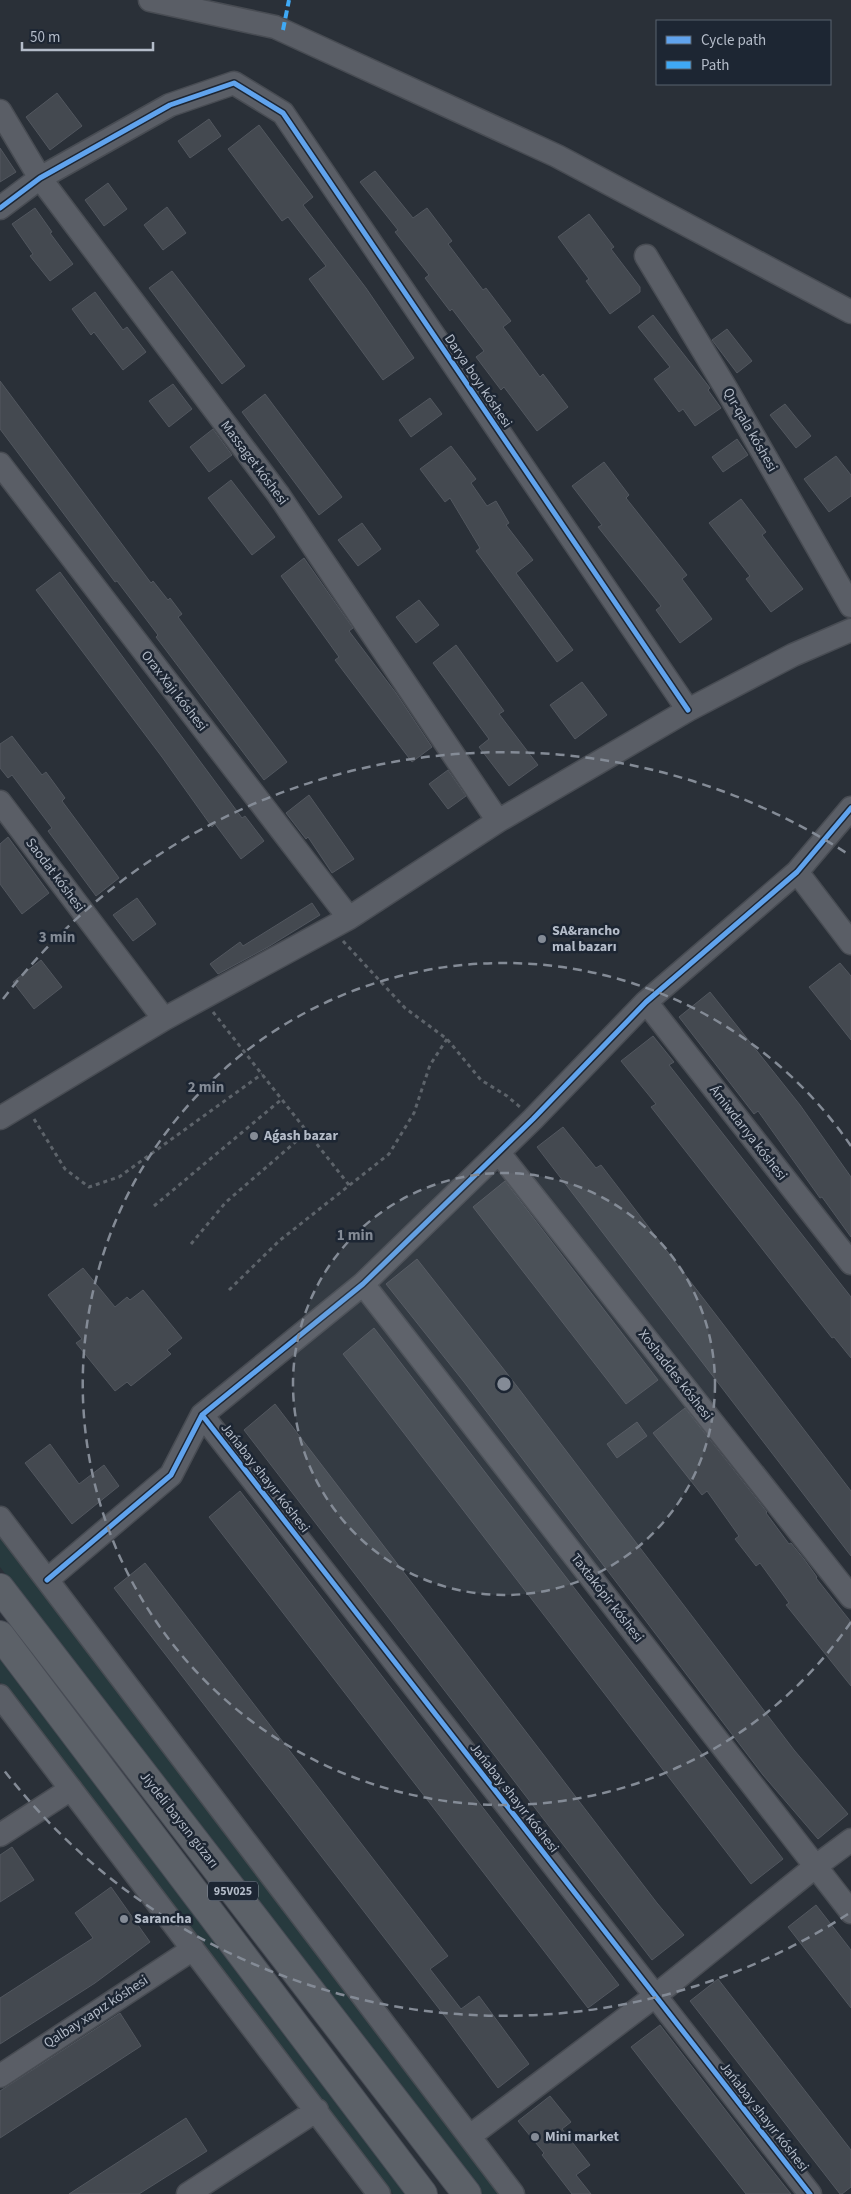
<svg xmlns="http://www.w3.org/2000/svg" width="851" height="2194" viewBox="0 0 851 2194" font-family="'Source Sans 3',sans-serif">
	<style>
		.green { fill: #273a3e }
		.building { fill: #444950; stroke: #52575f }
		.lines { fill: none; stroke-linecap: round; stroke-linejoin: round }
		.minor-casing { stroke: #484c53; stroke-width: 25 }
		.major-casing { stroke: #484c55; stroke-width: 30 }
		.path { stroke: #5d636a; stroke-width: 3; stroke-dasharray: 4 4; stroke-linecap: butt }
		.minor { stroke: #5a5e66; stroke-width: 22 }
		.major { stroke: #5c6168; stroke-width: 28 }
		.quiet { stroke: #3fa9f5; stroke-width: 4; stroke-dasharray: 8 4; stroke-linecap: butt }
		.cycleway-casing { stroke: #1d2633; stroke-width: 8 }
		.cycleway { stroke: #60a3ed; stroke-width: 5 }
		.ring { fill: none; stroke: #848b96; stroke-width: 2.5; stroke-dasharray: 9 6 }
		.poi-dot { fill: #848b96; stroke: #1d2633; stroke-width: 2 }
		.labels { text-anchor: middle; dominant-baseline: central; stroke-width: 5; stroke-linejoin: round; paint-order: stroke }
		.shield { fill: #1d2633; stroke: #878f9c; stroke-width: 1 }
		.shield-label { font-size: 12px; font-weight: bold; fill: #b4bcc9 }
		.street-label { font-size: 14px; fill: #b4bcc9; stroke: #1d2633 }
		.poi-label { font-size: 14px; font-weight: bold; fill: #b4bcc9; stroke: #1d2633; text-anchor: start }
		.centre { fill: #848b96; stroke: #1d2633; stroke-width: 2.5 }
		.ring-label { font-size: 15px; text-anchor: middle; font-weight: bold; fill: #848b96; stroke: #1d2633; stroke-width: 5; stroke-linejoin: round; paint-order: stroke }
	</style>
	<rect width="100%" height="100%" fill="#2a3038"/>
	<path class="green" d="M0,1531L503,2194H481L0,1567Z
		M0,1659L126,1820L405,2194H393L0,1682Z"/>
	<path class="building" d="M57,93L82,126L50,150L26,117Z
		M209,119L221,136L190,158L178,141Z
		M259,125L313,197L303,205L366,288L414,358L383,380L309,279L326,266L288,217L282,221L228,149Z
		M0,148L16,172L0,182Z
		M375,171L413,218L427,208L452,241L448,244L483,290L486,288L511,321L503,327L540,377L543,374L568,407L537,431L504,387L501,390L476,357L484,351L452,309L450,311L425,278L429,275L395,232L398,230L360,182Z
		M108,183L127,209L104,226L85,200Z
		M167,207L186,233L163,250L144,225Z
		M35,208L52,232L50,233L73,264L50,281L30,256L33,254L12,224Z
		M589,214L614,247L611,249L640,287V292L610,314L586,281L589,279L558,237Z
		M172,271L245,366L222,384L149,288Z
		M95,292L123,330L127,327L146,352L123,370L94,332L91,335L72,309Z
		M653,315L710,388L708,390L721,408L695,426L683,409L679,412L654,379L670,367L638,327Z
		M727,329L752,361L737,373L712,340Z
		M0,381L151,583L153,581L168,600L170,598L182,614L178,617L287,762L264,780L156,637L158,635L117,581L115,582L0,429Z
		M173,384L192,409L169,427L149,401Z
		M265,394L342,497L319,515L242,412Z
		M430,398L442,414L411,437L399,420Z
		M785,404L811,436L796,448L770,415Z
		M213,429L232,455L209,472L190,447Z
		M737,439L748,455L723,472L712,457Z
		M451,446L476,479L471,483L487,506L496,501L509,523L506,525L533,560L516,573L573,650L557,662L476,551L480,548L450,498L445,502L420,469Z
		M836,456L851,475V496L829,512L804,479Z
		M604,462L629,495L626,498L687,575L682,579L712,619L680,643L656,610L661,606L598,527L602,525L572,486Z
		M231,480L275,537L252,555L208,498Z
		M741,499L766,532L762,535L803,589L771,612L746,579L750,576L709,523Z
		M362,523L381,549L358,566L338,540Z
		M304,558L353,628L349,631L396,693L432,747L412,762L335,660L339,657L281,576Z
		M60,572L242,818L245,816L264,841L241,859L215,824L212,827L162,757L36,590Z
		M419,600L439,625L416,643L396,617Z
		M456,645L504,711L499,714L538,765L509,786L479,747L489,739L433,663Z
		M582,682L607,715L575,739L550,705Z
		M12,736L42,775L46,772L65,798L62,801L119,878L96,896L48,831L52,828L12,775L8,778L0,768V744Z
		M448,770L466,796L448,809L429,784Z
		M309,795L354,859L332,873L308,837L306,839L286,813Z
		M8,837L49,893L22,914L0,884V844Z
		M137,898L156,924L133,941L113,915Z
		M312,903L320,915L268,947L218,974L210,964L240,942L243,946Z
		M41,960L62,987L34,1009L13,982Z
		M840,963L851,976V1040L809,987Z
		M710,992L800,1105L851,1177V1237L822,1197L820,1198L758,1111L754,1114L679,1017Z
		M653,1036L674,1062L669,1065L851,1297V1358L834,1337L832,1338L651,1107L656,1104L621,1061Z
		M563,1127L596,1168L601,1165L851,1491V1556L537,1147Z
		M505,1181L658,1380L626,1404L473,1207Z
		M417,1259L516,1385L794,1750L848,1814L818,1839L763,1775L464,1382L386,1284Z
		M83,1268L115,1307L127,1297L130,1300L143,1290L182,1338L167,1350L171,1354L131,1386L127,1382L115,1391L76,1343L82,1339L48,1295Z
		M374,1328L783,1859L751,1884L343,1354Z
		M275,1404L657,1903L684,1935L652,1960L244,1430Z
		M685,1408L767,1512L766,1513L789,1544L791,1543L804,1559L817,1577L816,1578L851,1622V1686L786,1605L789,1603L760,1563L756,1566L735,1539L739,1536L707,1491L702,1495L653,1433Z
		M637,1422L647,1436L617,1458L607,1444Z
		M50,1444L79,1484L104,1465L119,1486L72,1524L25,1463Z
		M240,1491L619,1985L588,2008L209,1517Z
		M145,1563L448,1956L430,1969L461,2009L479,1996L529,2064L498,2088L447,2019L114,1588Z
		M12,1847L34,1880L0,1902V1855Z
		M111,1887L150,1942L95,1983L0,2044V1998L93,1938L75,1913Z
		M816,1905L851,1950V2008L788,1927Z
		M718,1979L851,2150V2187L842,2194H840L690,2001Z
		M120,2013L141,2046L0,2138V2091Z
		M660,2025L764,2160L791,2194H746L680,2110L631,2047Z
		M550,2096L571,2122L562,2129L590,2165L576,2175L591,2194H572L542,2155L544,2153L518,2121Z
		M186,2118L207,2151L139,2194H69Z"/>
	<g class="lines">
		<defs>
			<path id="minor" d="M150,0L275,27L557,156L851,312
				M0,111L40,178L278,494L498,821
				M0,208L40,178L170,105L234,83L283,113L688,710
				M646,256L727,390L851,606
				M0,464L349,918
				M0,802L164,1019
				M797,872L851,943
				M646,1002L851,1263
				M0,1118L164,1019L349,918L498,821L688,710L793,655L851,630
				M499,1153L851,1597
				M363,1284L851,1912
				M202,1415L810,2194
				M0,1518L513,2194
				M47,1580L171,1475L202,1415L363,1284L533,1119L646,1002L797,872L851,808
				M0,1696L379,2194
				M0,1835L71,1789
				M0,2076L193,1949
				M470,2136L655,1996L816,1866L851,1840
				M188,2194L317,2110"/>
			<path id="major" d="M0,1588L467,2194
				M0,1635L423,2194"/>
		</defs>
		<use href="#minor" class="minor-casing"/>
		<use href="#major" class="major-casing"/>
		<path class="path" d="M343,941L405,1008L447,1039L481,1080L507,1096L520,1107
			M213,1012L349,1185
			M34,1119L65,1169L89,1187L119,1177L262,1074
			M154,1206L282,1099
			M191,1244L226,1202L307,1132
			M229,1290L279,1241L389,1154L414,1113L430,1065L447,1039"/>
		<use href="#minor" class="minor"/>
		<use href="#major" class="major"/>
		<path class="quiet" d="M283,30L289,0"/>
		<defs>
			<path id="cycleway" d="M0,208L40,178L170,105L234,83L283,113L688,710
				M202,1415L810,2194
				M47,1580L171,1475L202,1415L363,1284L533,1119L646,1002L797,872L851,808"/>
		</defs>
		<use href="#cycleway" class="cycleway-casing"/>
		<use href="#cycleway" class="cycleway"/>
	</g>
	<circle cx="504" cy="1384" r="211" fill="#848b96" fill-opacity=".12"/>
	<g class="ring">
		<circle cx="504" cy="1384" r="211"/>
		<path d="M851 1622A421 421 0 1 1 851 1146"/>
		<path d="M848 1914A632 632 0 0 1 3 1769M3 999A632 632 0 0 1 848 854"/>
	</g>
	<g class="poi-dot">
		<circle cx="542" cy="939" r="5"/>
		<circle cx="254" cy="1136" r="5"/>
		<circle cx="124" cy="1919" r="5"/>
		<circle cx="535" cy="2137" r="5"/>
	</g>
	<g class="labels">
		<rect class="shield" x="208" y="1881.5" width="50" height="19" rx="4"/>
		<g class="shield-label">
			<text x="233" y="1891">95V025</text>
		</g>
		<g class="street-label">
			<text transform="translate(478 381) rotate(56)">Darya boyı kóshesi</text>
			<text transform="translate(750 430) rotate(60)">Qır-qala kóshesi</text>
			<text transform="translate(254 463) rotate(53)">Massaget kóshesi</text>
			<text transform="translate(174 691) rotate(52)">Orax Xajı kóshesi</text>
			<text transform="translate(55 875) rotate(53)">Saodat kóshesi</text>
			<text transform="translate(748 1133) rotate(52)">Ámiwdarıya kóshesi</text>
			<text transform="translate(675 1375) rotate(52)">Xoshaddes kóshesi</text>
			<text transform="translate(265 1478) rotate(52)">Jańabay shayır kóshesi</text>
			<text transform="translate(607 1598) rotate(52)">Taxtakópir kóshesi</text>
			<text transform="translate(514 1798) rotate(52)">Jańabay shayır kóshesi</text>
			<text transform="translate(179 1820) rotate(52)">Jiydeli baysın gúzarı</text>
			<text transform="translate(96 2012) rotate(-33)">Qalbay xapız kóshesi</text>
			<text transform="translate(764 2117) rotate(52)">Jańabay shayır kóshesi</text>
		</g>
		<g class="poi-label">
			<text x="552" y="931">SA&amp;rancho<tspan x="552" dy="16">mal bazarı</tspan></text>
			<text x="264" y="1136">Aǵash bazar</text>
			<text x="134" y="1919">Sarancha</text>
			<text x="545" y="2137">Mini market</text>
		</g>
	</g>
	<circle cx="504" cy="1384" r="8" class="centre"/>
	<g class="ring-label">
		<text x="57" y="942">3 min</text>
		<text x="206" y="1092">2 min</text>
		<text x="355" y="1240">1 min</text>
	</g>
	<rect x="656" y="20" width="175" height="65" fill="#1d2633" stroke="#59626f"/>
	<rect x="666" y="36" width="25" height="8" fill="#60a3ed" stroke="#59626f"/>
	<text x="701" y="45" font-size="15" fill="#b4bcc9">Cycle path</text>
	<rect x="666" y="61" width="25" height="8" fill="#3fa9f5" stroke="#59626f"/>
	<text x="701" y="70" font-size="15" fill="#b4bcc9">Path</text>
	<path d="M22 42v8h131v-8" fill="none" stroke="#b4bcc9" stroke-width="2.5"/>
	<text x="30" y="42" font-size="15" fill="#b4bcc9" stroke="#1d2633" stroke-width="4" paint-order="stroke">50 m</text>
</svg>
